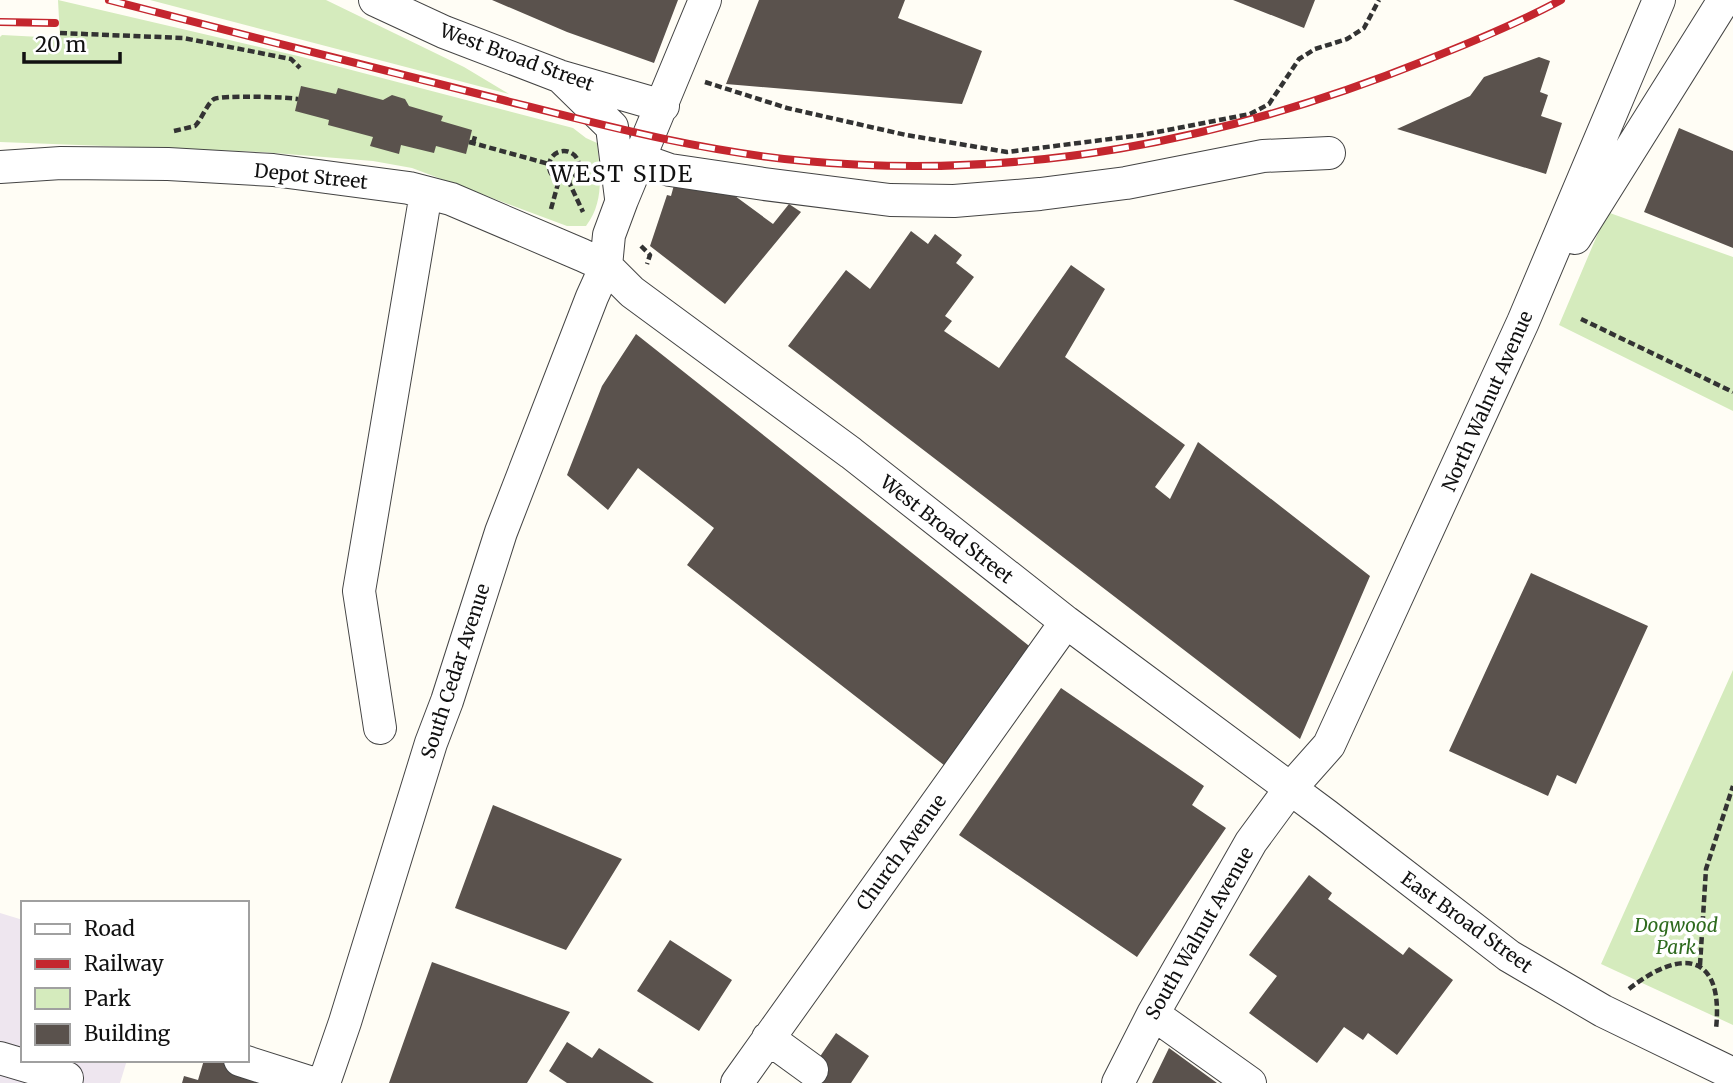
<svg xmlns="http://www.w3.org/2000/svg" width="1733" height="1083" viewBox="0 0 1733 1083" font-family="Merriweather,serif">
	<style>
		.industrial { fill: #eee6ef }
		.green { fill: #d5ebbd }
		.building { fill: #5a524d }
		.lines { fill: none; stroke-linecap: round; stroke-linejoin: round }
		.minor-casing { stroke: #444; stroke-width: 34 }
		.path { stroke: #333; stroke-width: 4.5; stroke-dasharray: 7 3.5; stroke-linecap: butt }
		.minor { stroke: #fff; stroke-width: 32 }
		.rail-casing { stroke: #c4262e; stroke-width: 8 }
		.rail { stroke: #fff; stroke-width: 5; stroke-dasharray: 16; stroke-linecap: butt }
		.labels { text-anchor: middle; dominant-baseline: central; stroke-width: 7; stroke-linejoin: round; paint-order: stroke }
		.street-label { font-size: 19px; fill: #111; stroke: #fff }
		.park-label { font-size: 19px; font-style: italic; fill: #2f6b1f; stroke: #fff }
		.quarter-label { font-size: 23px; letter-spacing: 2px; fill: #111; stroke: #fff }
	</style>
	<rect width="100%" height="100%" fill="#fffdf5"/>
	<path class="industrial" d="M0,913L23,920V1060H127L120,1083H0Z"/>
	<path class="green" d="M58,0L298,56L573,128L586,138L597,143C600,172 605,201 586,226H567L412,168L373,161L262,152L0,142V37L2,35L60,38Z
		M150,0H326L464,67L509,94Z
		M1607,212L1733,257V411L1559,325Z
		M1733,670V1025L1601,964Z"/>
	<path class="building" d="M492,0H678L654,63L567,32Z
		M759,0H905L898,18L982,51L962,104L726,84Z
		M1233,0H1315L1304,28Z
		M1539,57L1550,61L1540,92L1548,95L1541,116L1562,123L1546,174L1397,129L1470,96L1484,77Z
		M301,86L336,94L338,88L383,100L392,95L405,99L409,106L443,116L441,121L472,130L466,154L436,146L434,153L401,145L399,154L370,146L373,137L328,125L329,120L295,111Z
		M1679,128L1733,151V248L1644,212Z
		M674,185L735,196L773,224L789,204L801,212L725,304L650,246L667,195L671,196Z
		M911,231L928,244L935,234L962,255L956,263L974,277L945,316L952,321L944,331L999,368L1071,265L1105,289L1065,357L1185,445L1155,487L1170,499L1198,442L1370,576L1300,739L788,346L846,270L870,289Z
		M636,334L1033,649L949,769L687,565L714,528L638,468L608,510L567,475L602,386Z
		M1531,573L1648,626L1576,784L1557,775L1548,796L1449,751Z
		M1061,688L1204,786L1192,805L1226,828L1137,957L959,835Z
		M493,805L622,859L566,950L455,908Z
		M1309,875L1332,893L1328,899L1403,955L1409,947L1453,980L1397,1055L1368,1033L1363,1040L1344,1027L1317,1063L1249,1013L1277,976L1249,955Z
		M670,940L732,980L699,1031L637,991Z
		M432,962L570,1012L527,1083H389Z
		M836,1033L869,1056L851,1083H802Z
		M567,1042L592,1058L599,1048L654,1083H567L549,1071Z
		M1169,1048L1217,1083H1152Z
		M204,1060H222L291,1083H182L184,1076L198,1080Z"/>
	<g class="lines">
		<defs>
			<path id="minor" d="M375,0L444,32L559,76L663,106
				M563,79L612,127L621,198
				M639,159L670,170L764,184L890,200L954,201L1040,194L1126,183L1263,156L1329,153
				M0,167L61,163L168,164L273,170L409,188L451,199L582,255L606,266L632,292L851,453L1066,622L1326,815L1509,956L1603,1011L1733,1074
				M1575,238L1724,0
				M380,728L359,591L426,193
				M1153,1014L1250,1083
				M768,1038L812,1070
				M0,1058L67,1078L66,1083
				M240,1060L312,1083
				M324,1083L345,1022L431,743L447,701L501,532L592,297L606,266L609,235L622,200L705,0
				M737,1083L1066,622
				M1118,1083L1153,1014L1251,842L1290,789L1329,745L1523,322L1659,0"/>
		</defs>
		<use href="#minor" class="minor-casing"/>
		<path class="path" d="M60,33L183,38L291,59L300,68
			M705,82L787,108L906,135L1007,152L1142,135L1250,114L1269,104L1299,59L1315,49L1347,39L1364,28L1379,0
			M174,131L195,126C202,119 206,105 214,99C222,95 287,97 298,99
			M469,142L549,164
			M473,143L476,133
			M549 166a15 15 0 1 1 30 0a15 15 0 1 1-30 0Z
			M568,180L583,212
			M551,209L559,180
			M641,246L650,255L647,264
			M1581,319L1733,392
			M1700,965L1706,869L1733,786
			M1629,989C1682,947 1724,953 1716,1029"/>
		<use href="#minor" class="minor"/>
		<defs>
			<path id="rail" d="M109,0C240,34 372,68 503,100C602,125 703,152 805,161C1021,181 1224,141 1424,61C1470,43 1517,24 1561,0
				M0,22L55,23"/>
		</defs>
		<use href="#rail" class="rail-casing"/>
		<use href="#rail" class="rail"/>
	</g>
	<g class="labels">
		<g class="street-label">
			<text transform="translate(517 57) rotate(20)">West Broad Street</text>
			<text transform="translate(311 176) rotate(6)">Depot Street</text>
			<text transform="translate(1487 401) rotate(-66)">North Walnut Avenue</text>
			<text transform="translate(947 529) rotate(38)">West Broad Street</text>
			<text transform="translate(455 671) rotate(-72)">South Cedar Avenue</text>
			<text transform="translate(901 852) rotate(-54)">Church Avenue</text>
			<text transform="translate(1467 922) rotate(36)">East Broad Street</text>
			<text transform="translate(1199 933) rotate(-60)">South Walnut Avenue</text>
		</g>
		<g class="park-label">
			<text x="1676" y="925">Dogwood<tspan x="1676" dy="22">Park</tspan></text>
		</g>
		<g class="quarter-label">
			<text x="622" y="173">WEST SIDE</text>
		</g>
	</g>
	<rect x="21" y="901" width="228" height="161" fill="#ffffff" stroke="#a0a0a0" stroke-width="2"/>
	<rect x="35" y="924" width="35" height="10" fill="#ffffff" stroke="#a0a0a0" stroke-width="2"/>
	<text x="84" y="936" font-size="21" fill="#111111">Road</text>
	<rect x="35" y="959" width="35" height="10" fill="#c4262e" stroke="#a0a0a0" stroke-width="2"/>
	<text x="84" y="971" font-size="21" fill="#111111">Railway</text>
	<rect x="35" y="988" width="35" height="21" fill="#d5ebbd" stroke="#a0a0a0" stroke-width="2"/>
	<text x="84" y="1006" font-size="21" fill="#111111">Park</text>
	<rect x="35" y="1024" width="35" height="21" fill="#5a524d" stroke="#a0a0a0" stroke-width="2"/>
	<text x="84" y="1041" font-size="21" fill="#111111">Building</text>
	<path d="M24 52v10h96v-10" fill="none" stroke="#111111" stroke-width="3.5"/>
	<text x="35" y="52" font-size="21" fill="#111111" stroke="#ffffff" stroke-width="5" paint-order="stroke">20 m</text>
</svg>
